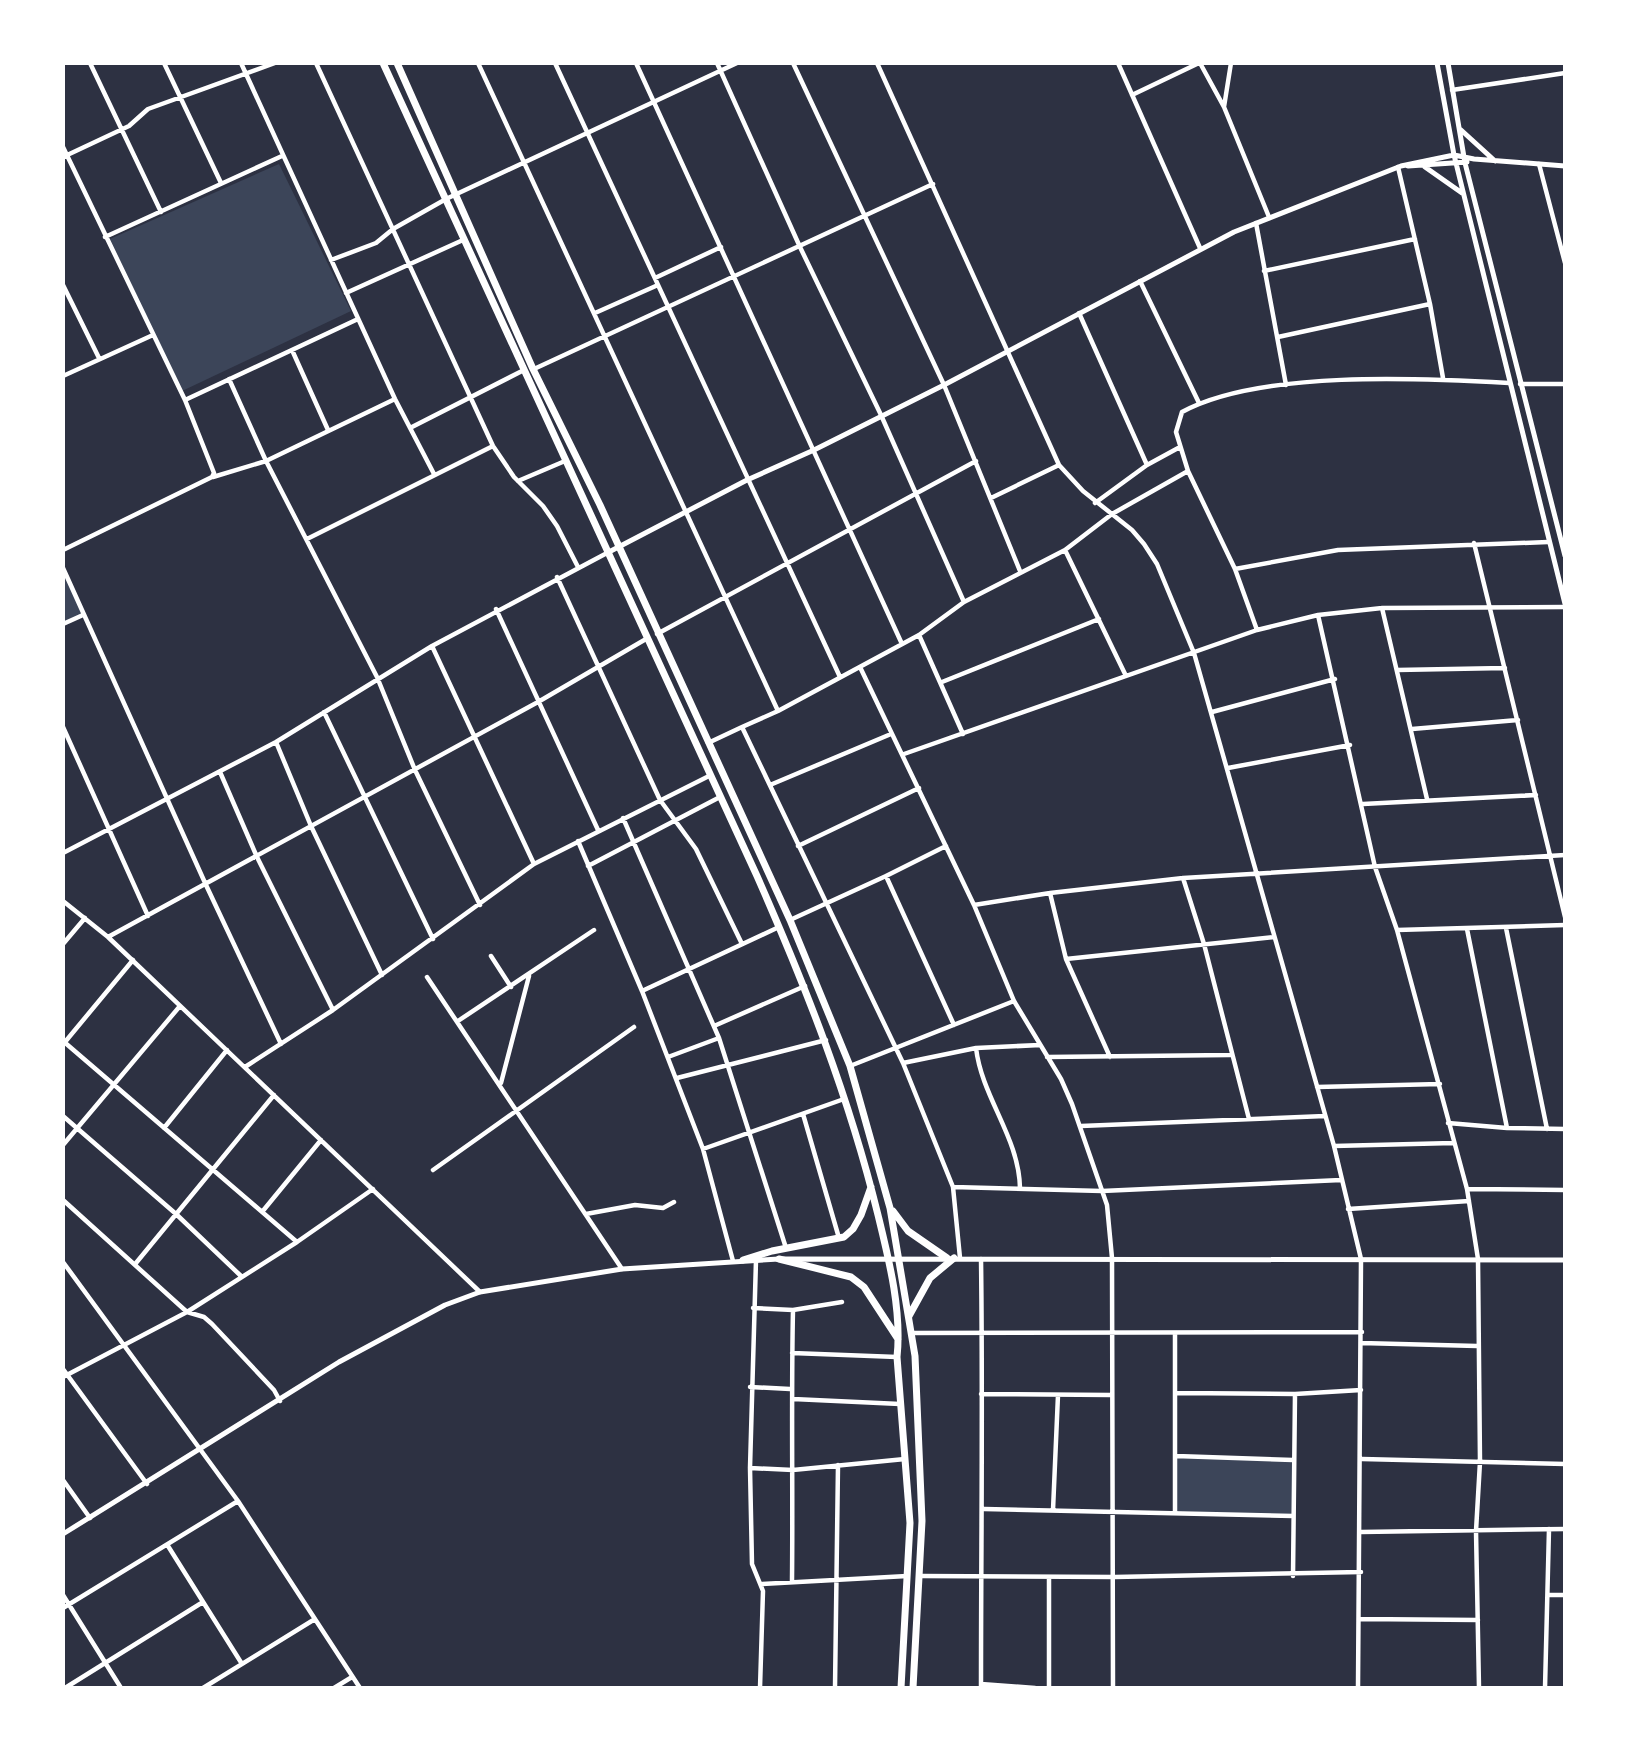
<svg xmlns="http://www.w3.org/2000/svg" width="1628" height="1751" font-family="Raleway,sans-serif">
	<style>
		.green { fill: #3c4559 }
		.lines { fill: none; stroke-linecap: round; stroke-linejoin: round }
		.minor { stroke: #fff; stroke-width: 4.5 }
		.tertiary { stroke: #fff; stroke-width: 5 }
		.trunk { stroke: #fff; stroke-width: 7 }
	</style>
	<rect width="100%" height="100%" fill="#2d3142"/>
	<path class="green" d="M279 164 351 311 182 391 110 239Z
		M63 569 83 615 63 624Z
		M1176 1456 1293 1460V1516L1175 1511Z"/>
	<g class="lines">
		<path class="minor" d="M90 63 161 212
			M164 63 221 183
			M241 63 395 399 434 474
			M316 63 493 446 514 477 543 506 557 526 578 567
			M478 63 778 711
			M555 63 840 677
			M636 63 902 644
			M717 63 800 247 881 415 964 602
			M793 63 944 385 1020 571
			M877 63 1059 465 1083 491 1132 530 1144 544 1157 564 1194 653 1334 1146 1361 1259 1358 1688
			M1118 63 1200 248
			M1200 63 1224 107 1269 217
			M1452 90 1565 73
			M1132 95 1199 63
			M1224 107 1231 63
			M63 147 185 400 214 473 212 477 63 550
			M63 157 129 126 148 109 275 63
			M1539 164 1565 263
			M1398 167 1430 304 1443 378
			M1256 223 1286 385
			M105 237 282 156
			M331 260 376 243 393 229 446 199 737 63
			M1264 271 1415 239
			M655 278 721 247
			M1140 281 1199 403
			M63 285 99 358
			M346 293 463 240
			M595 313 658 285
			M1079 313 1147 465 1095 503
			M1278 337 1430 304
			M292 350 328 430
			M534 369 933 184
			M63 376 153 335
			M229 379 266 461 377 677 415 770 480 905
			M1520 384H1565
			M185 400 358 319
			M410 428 524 370
			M1147 465 1180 447
			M1188 471 1176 432 1182 412C1259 370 1421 378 1509 383
			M213 477 266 461 395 399
			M518 481 565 461
			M991 498 1059 465
			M307 539 493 446
			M1474 543 1565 917
			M1065 550 1126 676
			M63 568 206 885 281 1044
			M1235 569 1338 550 1548 542
			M557 577 660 800 696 849 742 944
			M1382 608 1427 799
			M496 609 598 830
			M1318 615 1375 867 1397 930 1467 1189 1478 1259 1480 1462 1476 1531 1479 1688
			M63 624 83 615
			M657 634 976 461
			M919 635 963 734
			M432 646 534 864
			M860 667 974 905 1014 1001 1061 1079 1072 1104 1107 1205 1112 1258 1113 1688
			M1397 670 1505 668
			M942 682 1099 619
			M324 712 433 939
			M1212 712 1335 679
			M63 727 148 916
			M1412 729 1518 720
			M276 742 311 826 382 975
			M708 743 742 727
			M904 754 1257 630 1318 615 1382 608 1565 607
			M1228 768 1350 745
			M220 772 257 857 333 1010
			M770 785 891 734
			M1363 804 1536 795
			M623 818 719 1038 786 1248
			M578 841 642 991 703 1149 733 1261
			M798 846 919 788
			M63 853 276 742 432 646 607 553
			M588 866 720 797
			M886 876 946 846
			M1183 878 1204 944 1249 1119
			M1050 893 1066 959 1110 1057
			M63 901 108 937 480 1292
			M974 905 1050 893 1183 878 1565 855
			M790 920 886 876 954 1025
			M1506 928 1547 1129
			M1467 929 1507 1128
			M1397 930 1565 925
			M108 937 538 702 646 639
			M63 944 85 918
			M491 956 511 987
			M1066 959 1274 937
			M427 977 622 1269
			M642 991 779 927
			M458 1021 594 930
			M714 1026 805 986
			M63 1041 297 1242
			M65 1042 133 960
			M976 1048 1040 1045
			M668 1057 719 1038
			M1047 1057 1230 1055
			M903 1063 976 1048C982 1098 1019 1137 1020 1188
			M850 1066 1014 1001
			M245 1067 333 1010 534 864 709 776
			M677 1078 826 1040
			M501 1083 529 976
			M1317 1087 1440 1084
			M803 1114 839 1238
			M63 1116 176 1214 241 1276
			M1448 1123 1507 1128 1565 1129
			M1081 1126 1325 1116
			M164 1128 227 1050
			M63 1145 180 1006
			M1334 1146 1453 1143
			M703 1149 844 1099
			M433 1170 634 1027
			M953 1187 1102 1191 1341 1180
			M1467 1189 1565 1190
			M63 1200 187 1312 204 1317 212 1324 274 1390 280 1401
			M1348 1209 1469 1201
			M262 1212 321 1140
			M586 1214 635 1205 663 1208 674 1202
			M960 1258 953 1187 903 1063 742 727 778 711 919 635 964 602 1065 550 1112 514 1188 471 1235 569 1257 630
			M756 1260 750 1468 752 1564 763 1591 760 1688
			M63 1262 238 1501 360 1688
			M136 1263 274 1095
			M753 1308 793 1310C791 1400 793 1490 792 1581
			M793 1310 842 1302
			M911 1333 1362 1332
			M1361 1343 1477 1346
			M792 1353 897 1357
			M63 1369 147 1484
			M63 1377 187 1312 297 1242 373 1189
			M750 1387 790 1389
			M1176 1393 1295 1394 1361 1390
			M981 1394 1110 1395
			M793 1399 900 1404
			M1176 1456 1293 1460
			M1362 1459 1565 1464
			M750 1468 793 1470 905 1459
			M63 1480 90 1518
			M984 1509 1293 1516
			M1053 1510 1058 1395
			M1175 1511V1333
			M1361 1532 1565 1529
			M168 1546 242 1664
			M921 1576 1115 1577 1361 1572
			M1293 1576 1295 1394
			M761 1584 907 1576
			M63 1595 121 1688
			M1548 1595H1565
			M63 1608 238 1501
			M1359 1619 1478 1620
			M981 1684 1035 1688
			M65 1688 203 1602
			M203 1688 315 1619
			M334 1688 352 1677
			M835 1688 838 1465
			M981 1688C981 1545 983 1402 981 1259
			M1049 1688V1577
			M1545 1688 1549 1529"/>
		<path class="tertiary" d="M1437 63 1454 155 1565 604
			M1448 63 1465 163 1565 556
			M1461 130 1495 161
			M1408 166 1467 162
			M1425 167 1462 193
			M607 553 747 480 814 450 944 385 1234 232 1401 166 1454 155 1474 159 1565 166
			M63 1534 339 1362 445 1305 480 1292 622 1269 779 1259 1565 1260"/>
		<path class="trunk" d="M383 63 757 876C806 987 849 1097 878 1215 889 1260 902 1311 897 1357L910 1523 901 1688
			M397 63 533 369 600 505 790 920 850 1066 890 1208 915 1356 922 1521 913 1688
			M893 1211 908 1231 947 1258
			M779 1259 851 1277 864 1287 898 1339
			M743 1260 772 1251 844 1237 853 1229 861 1215 871 1187
			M909 1316 930 1278 954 1258"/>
	</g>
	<rect width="1628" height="1751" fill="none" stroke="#ffffff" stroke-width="130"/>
</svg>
